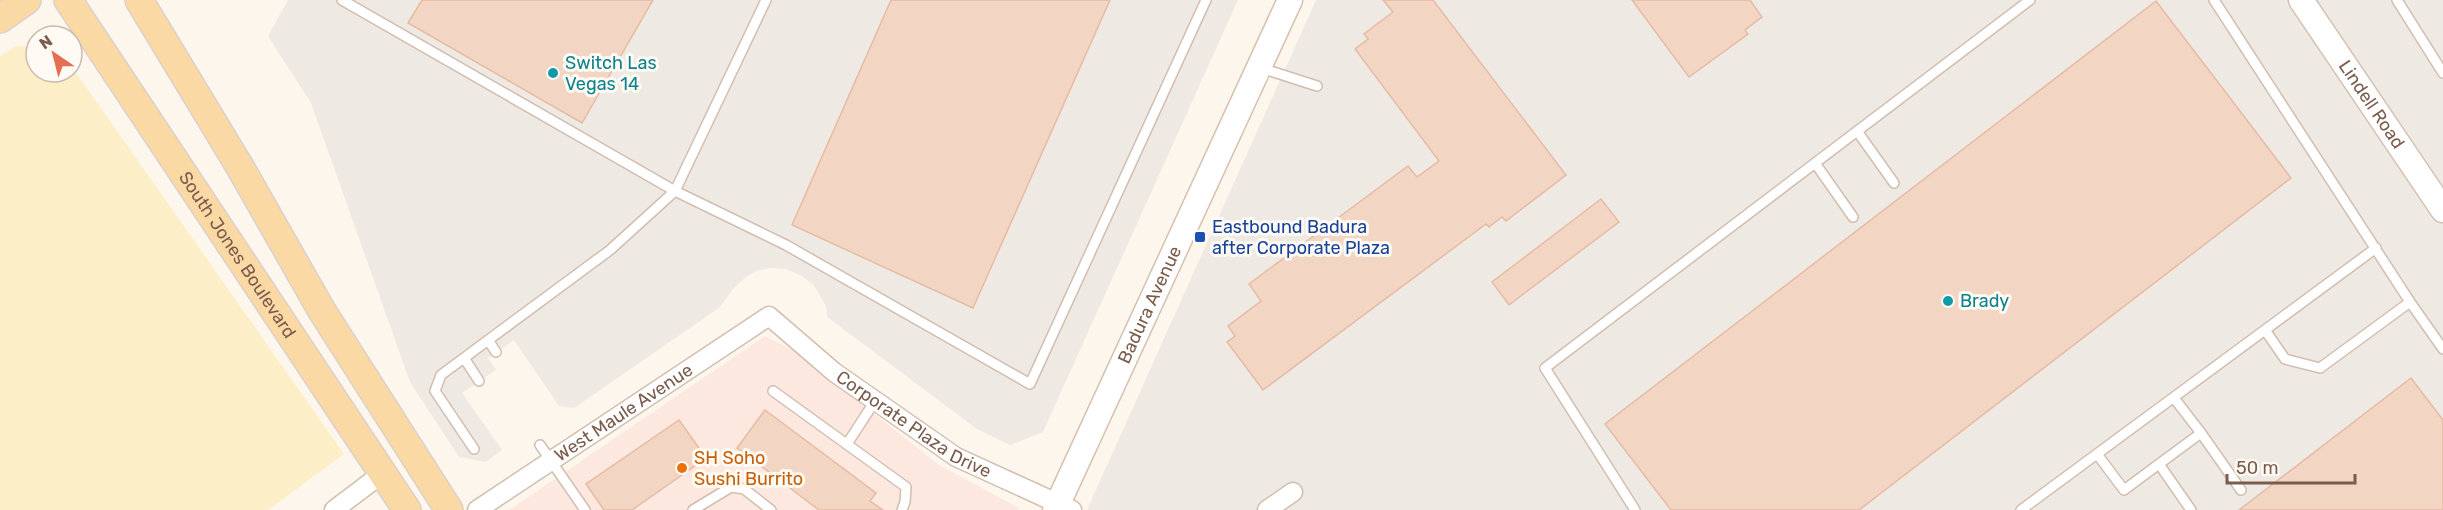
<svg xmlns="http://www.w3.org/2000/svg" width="2443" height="510" font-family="Rubik,sans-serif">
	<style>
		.commercial { fill: #fde8e0 }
		.industrial { fill: #efe9e4 }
		.sand { fill: #fcefc7 }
		.building { fill: #f3d5c3; stroke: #e6bba3; stroke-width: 1.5 }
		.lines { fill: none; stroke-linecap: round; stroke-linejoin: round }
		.lane-casing { stroke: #d1beb0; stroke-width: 12 }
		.street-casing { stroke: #d1beb0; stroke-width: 21 }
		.secondary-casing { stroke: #d6c0b0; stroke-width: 27 }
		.primary-casing { stroke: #dad1cd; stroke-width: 30 }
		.lane { stroke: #fff; stroke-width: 9 }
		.street { stroke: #fff; stroke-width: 18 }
		.secondary { stroke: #fff; stroke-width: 24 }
		.primary { stroke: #fbd9a5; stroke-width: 27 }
		.culture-dot { fill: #0f9aa8; stroke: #fffaf3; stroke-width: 2 }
		.transit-dot { fill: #1a4fb4; stroke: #fffaf3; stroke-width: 2 }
		.food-dot { fill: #e8710a; stroke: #fffaf3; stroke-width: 2 }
		.labels { text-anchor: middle; stroke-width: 6; stroke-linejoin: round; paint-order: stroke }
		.culture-label { font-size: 18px; fill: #0d838f; stroke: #fffaf3; text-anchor: start }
		.street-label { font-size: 18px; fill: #7a5c4d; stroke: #fffaf3 }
		.transit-label { font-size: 18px; fill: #164399; stroke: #fffaf3; text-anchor: start }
		.food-label { font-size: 18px; fill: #c56008; stroke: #fffaf3; text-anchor: start }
	</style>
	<rect width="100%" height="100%" fill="#fdf6ec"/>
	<path class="commercial" d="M765 336 795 351 939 465 1019 508 1017 510H509Z"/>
	<path class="industrial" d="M288 0H1238L1043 432 1010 445 977 429 827 317 826 306 813 284 800 275 786 269 770 268 756 271 746 277 734 288 719 308 574 408 559 406 514 340 488 358 496 370 462 393 502 450 486 462 459 457 410 382 311 103 268 36Z
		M1316 0H2443V510H1087Z"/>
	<path class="sand" d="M16 46H36V72H72V67L344 454 268 510H0V56Z"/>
	<path class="building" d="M422 0H653L582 123 408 23Z
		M891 0H1110L973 308 792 225Z
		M1383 0H1433L1566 175 1506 221 1502 217 1489 227 1486 224 1263 390 1227 342 1235 336 1228 326 1261 301 1249 284 1408 166 1417 177 1439 161 1355 49 1368 39 1364 34 1393 12Z
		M1632 0H1750L1762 17 1745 30 1748 34 1689 77Z
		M2156 1 2291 178 1859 510H1671L1605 424Z
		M1601 199 1619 222 1509 305 1492 282Z
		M2411 378 2443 420V510H2239Z
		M765 410 876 493 870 501 883 510H819L737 448Z
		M679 420 706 458 632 510H604L586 484Z"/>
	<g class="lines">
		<g class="lane-casing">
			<path id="lane" d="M342 0 675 191 786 245 1030 384 1206 0
				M2214 0 2410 302 2320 368 2285 359 2265 330
				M2397 0 2443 73
				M1261 68 1317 86
				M1857 131 1894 183
				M1815 163 1853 217
				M2410 302 2443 349
				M488 340 496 352
				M464 358 479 381
				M773 391 906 487 905 502 902 510
				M2174 398 2201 433
				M847 444 875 401
				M540 445 585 510
				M474 449 435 391 441 375 610 250 675 191 766 0
				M2097 454 2124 490 2159 464 2191 510
				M2159 464 2201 433 2241 490
				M693 510 731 487 744 489 771 510
				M1635 510 1545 368 2030 0
				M2021 510 2376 248"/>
		</g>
		<g class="street-casing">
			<g id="street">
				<path d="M334 510 383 473"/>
				<path id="s1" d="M477 510 769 316 834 372 956 457 1072 510"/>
				<path d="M1267 510 1293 492"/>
			</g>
		</g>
		<g class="secondary-casing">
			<g id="secondary">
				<path id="s2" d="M2301 0 2443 210"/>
				<path id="s3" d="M1055 510 1290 0"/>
			</g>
		</g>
		<g class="primary-casing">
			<g id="primary">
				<path id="s4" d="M68 0 407 510"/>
				<path d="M139 0 240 167 322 311 449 510"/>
				<path d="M0 19 27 0"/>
			</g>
		</g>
		<use href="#lane" class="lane"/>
		<use href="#street" class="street"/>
		<use href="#secondary" class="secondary"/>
		<use href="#primary" class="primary"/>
	</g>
	<g class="culture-dot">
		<circle cx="553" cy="73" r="6"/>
		<circle cx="1948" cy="301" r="6"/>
	</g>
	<rect class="transit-dot" x="1194" y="231" width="12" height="12" rx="3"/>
	<circle class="food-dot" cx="682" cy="468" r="6"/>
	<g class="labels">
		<g class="culture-label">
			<text x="565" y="69">Switch Las<tspan x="565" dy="21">Vegas 14</tspan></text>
			<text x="1960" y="307">Brady</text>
		</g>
		<g class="street-label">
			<text dy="6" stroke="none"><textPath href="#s2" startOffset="126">Lindell Road</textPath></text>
			<text dy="6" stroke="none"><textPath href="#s4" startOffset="306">South Jones Boulevard</textPath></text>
			<text dy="6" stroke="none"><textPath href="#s3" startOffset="226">Badura Avenue</textPath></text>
			<text dy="6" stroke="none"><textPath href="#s1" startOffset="176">West Maule Avenue</textPath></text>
			<text dy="6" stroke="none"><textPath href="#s1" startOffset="532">Corporate Plaza Drive</textPath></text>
		</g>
		<g class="transit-label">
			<text x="1212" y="233">Eastbound Badura<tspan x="1212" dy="21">after Corporate Plaza</tspan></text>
		</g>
		<g class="food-label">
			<text x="694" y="464">SH Soho<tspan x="694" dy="21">Sushi Burrito</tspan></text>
		</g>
	</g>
	<g transform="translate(54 54) rotate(325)"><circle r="28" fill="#fffaf3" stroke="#cabbb1" stroke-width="1.5"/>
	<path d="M0-4.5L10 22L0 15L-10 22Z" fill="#e76f51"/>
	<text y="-9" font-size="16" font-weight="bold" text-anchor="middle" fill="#7a5c4d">N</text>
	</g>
	<path d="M2227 474v9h128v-9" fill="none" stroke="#7a5c4d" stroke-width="3"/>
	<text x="2236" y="474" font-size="18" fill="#7a5c4d" stroke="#fffaf3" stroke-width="4.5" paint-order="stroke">50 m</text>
</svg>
